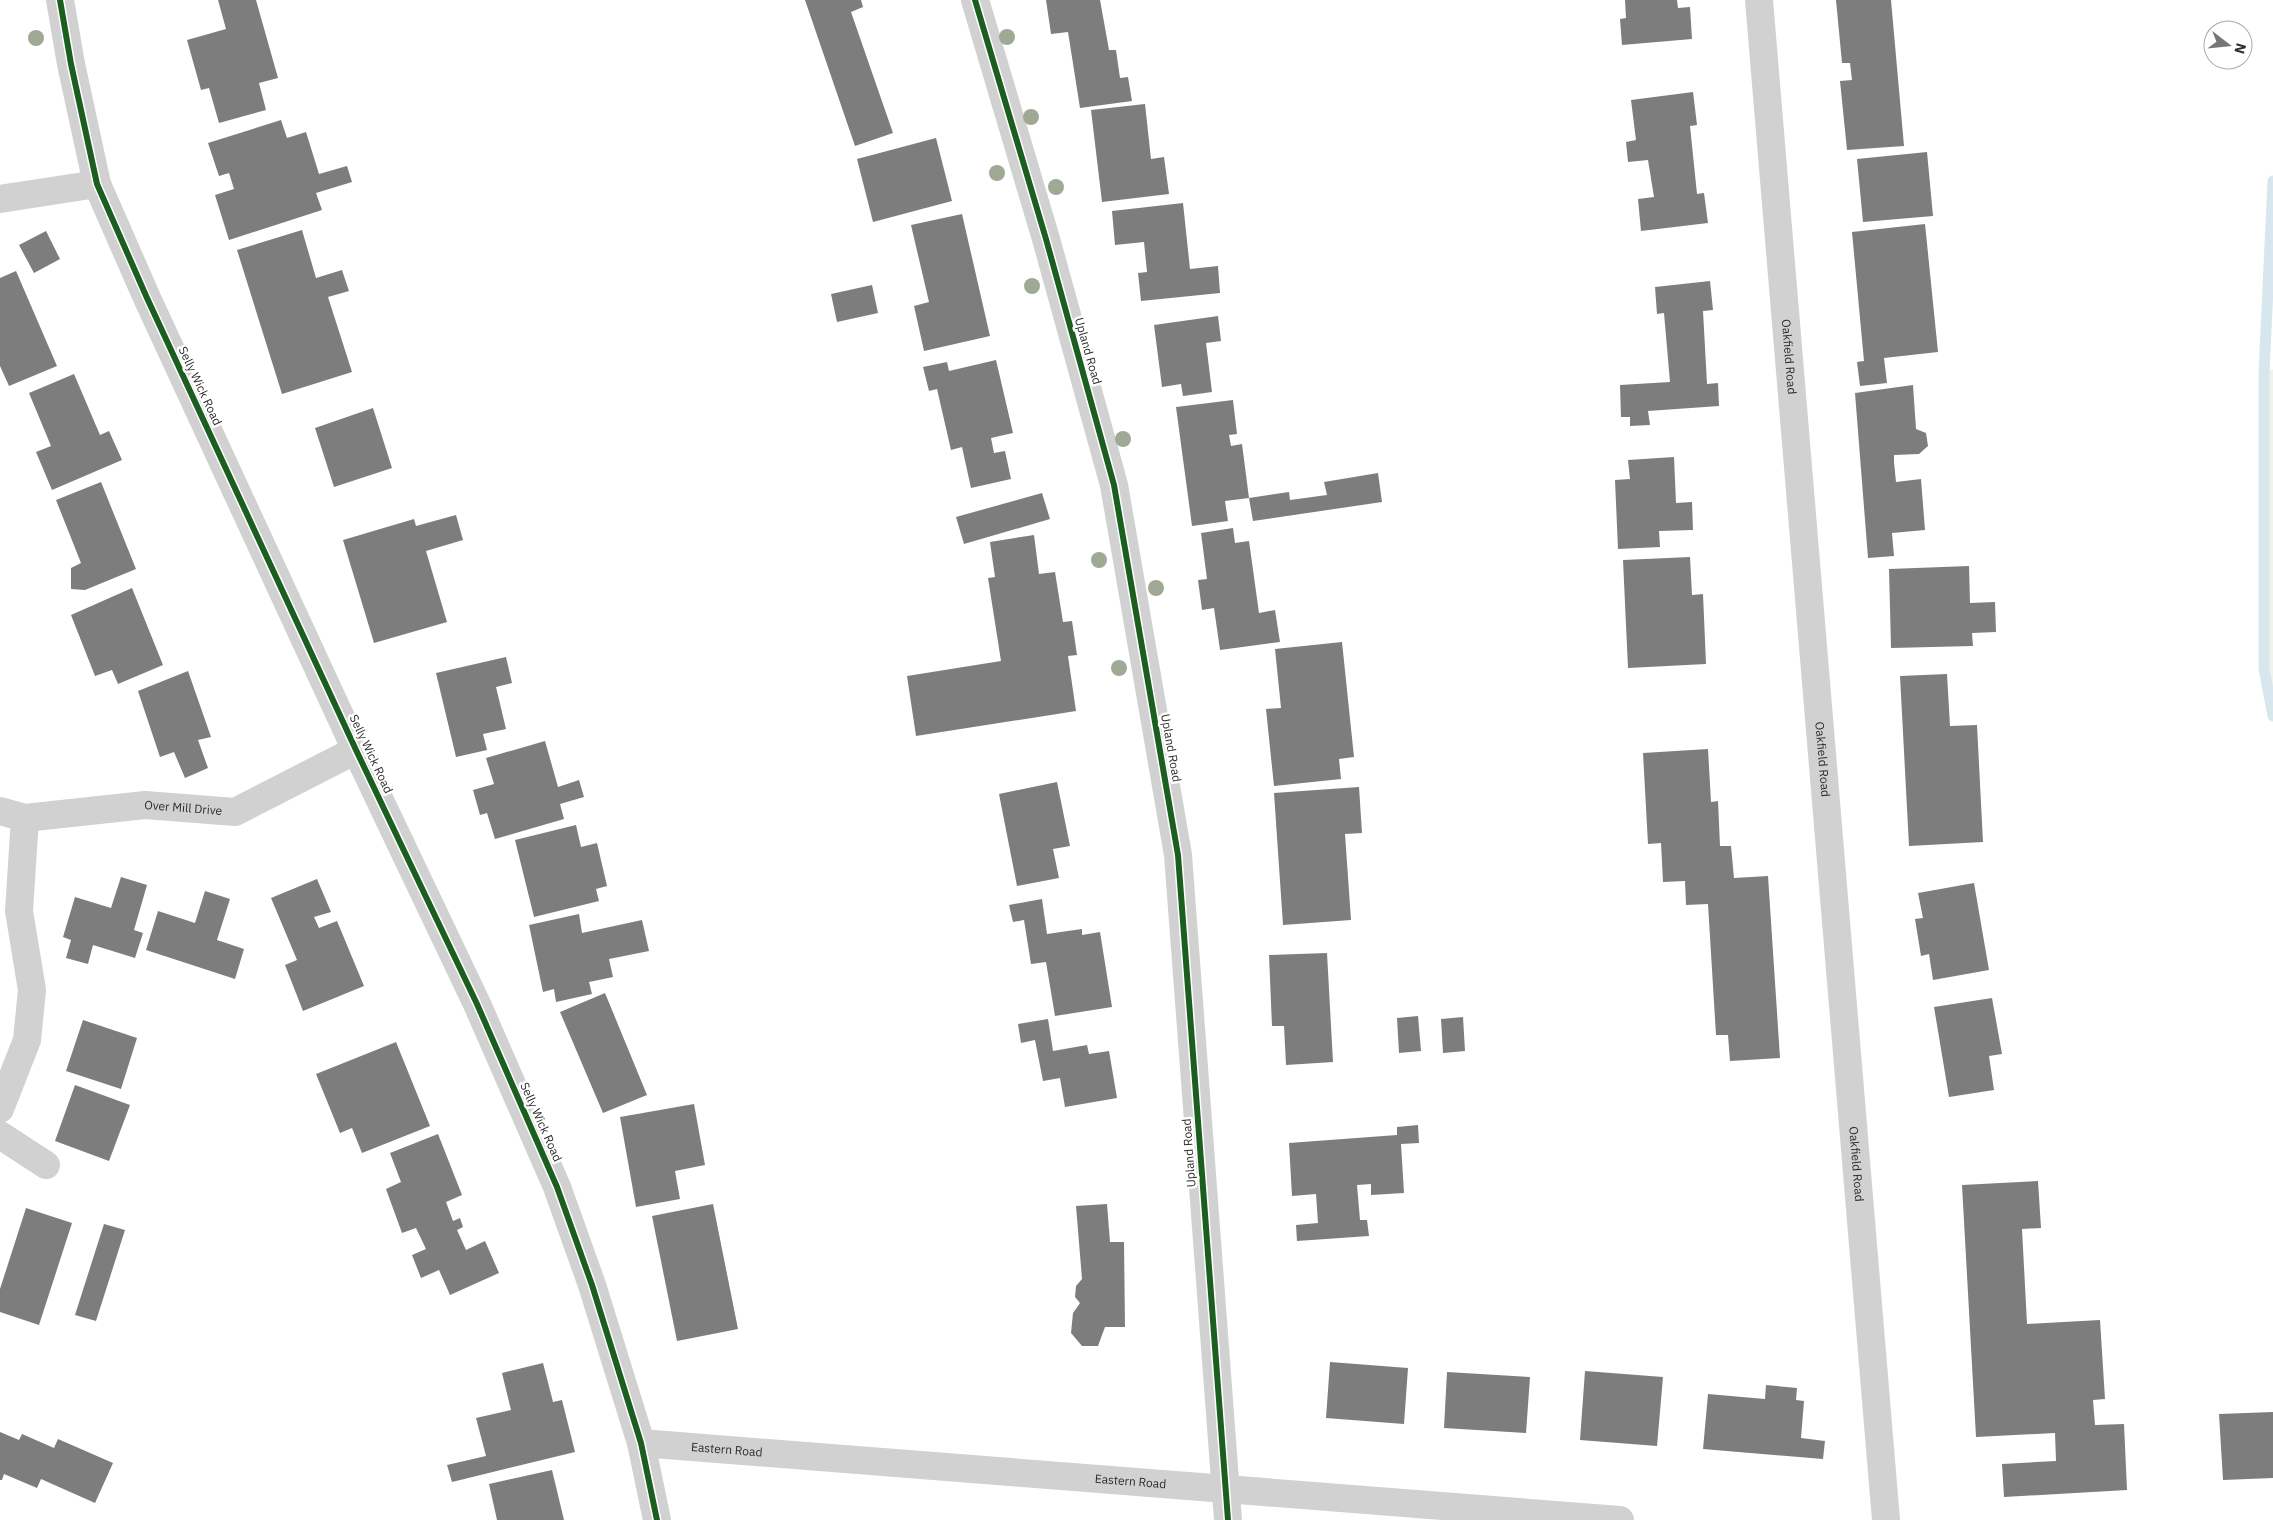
<svg xmlns="http://www.w3.org/2000/svg" width="2273" height="1520" font-family="'IBM Plex Sans',sans-serif">
	<style>
		.green { fill: #f0f3eb }
		.lines { fill: none; stroke-linecap: round; stroke-linejoin: round }
		.stream { stroke: #d8e7ee; stroke-width: 11 }
		.building { fill: #7d7d7d }
		.minor { stroke: #d1d1d1; stroke-width: 28 }
		.cycleway-casing { stroke: #fff; stroke-width: 9 }
		.cycleway { stroke: #1b5e20; stroke-width: 6 }
		.tree { fill: #a0a995 }
		.labels { text-anchor: middle; stroke-width: 5; stroke-linejoin: round; paint-order: stroke }
		.street-label { font-size: 12px; fill: #2c2c2c; stroke: #fff }
	</style>
	<rect width="100%" height="100%" fill="#fff"/>
	<path class="green" d="M2273 369V713L2264 669V373Z"/>
	<g class="lines">
		<path class="stream" d="M2273 181 2264 373V669L2273 716"/>
	</g>
	<path class="building" d="M218 0H256L278 78 259 83 266 110 219 123 209 88 201 90 187 40 226 29Z
		M805 0H861L863 7 851 12 893 133 855 146Z
		M1046 0H1100L1109 50H1116L1120 78 1128 77 1132 101 1080 108 1068 32 1051 34Z
		M1625 0H1677L1678 8 1690 7 1692 39 1622 45 1620 19 1626 18Z
		M1836 0H1891L1904 146 1847 150 1840 81 1852 80 1850 63H1842Z
		M1693 92 1697 125 1690 126 1697 194 1704 193 1708 223 1641 231 1638 199 1654 197 1648 160 1628 162 1626 142 1636 140 1631 100Z
		M1145 104 1151 159 1164 157 1169 194 1102 202 1091 110Z
		M281 120 287 138 306 132 319 174 347 166 352 182 316 193 322 210 229 240 215 195 234 189 229 173 219 176 208 143Z
		M936 138 952 201 873 222 857 159Z
		M1927 152 1933 216 1863 222 1857 159Z
		M1183 203 1190 269 1218 266 1220 293 1141 301 1138 273 1147 272 1144 242 1115 245 1112 211Z
		M962 214 990 336 924 351 914 306 929 302 911 225Z
		M1925 224 1938 352 1884 358 1887 383 1860 386 1857 362 1864 361 1852 232Z
		M302 230 316 278 342 270 349 291 328 297 352 372 282 394 237 250Z
		M46 231 60 259 34 273 19 245Z
		M16 271 57 366 9 386 0 366V278Z
		M1710 281 1713 310 1703 311 1707 384 1718 383 1719 406 1648 411 1650 425 1630 426V417H1621L1620 385 1670 382 1664 313 1657 314 1655 287Z
		M872 285 878 313 837 322 831 294Z
		M1218 316 1221 341 1206 343 1212 392 1183 396 1181 384 1162 387 1154 325Z
		M996 360 1013 433 991 438 994 453 1005 451 1011 479 971 488 962 447 951 450 937 389 929 391 923 367 947 362 949 371Z
		M74 374 100 435 109 431 122 460 52 490 36 452 51 446 29 393Z
		M1913 385 1916 429 1926 433 1928 446 1919 454 1894 455V462L1896 482 1921 479 1925 530 1892 533 1894 556 1868 558 1855 393Z
		M1233 400 1237 434 1229 435 1231 446 1242 444 1249 498 1225 501 1228 521 1192 526 1176 407Z
		M373 408 392 468 334 487 315 428Z
		M1674 457 1676 503 1692 502 1693 530 1659 531 1660 547 1618 549 1615 480 1630 479 1628 460Z
		M1378 473 1382 502 1253 521 1249 498 1289 492 1290 500 1327 495 1324 482Z
		M101 482 136 569 85 590 71 589V568L81 563 56 500Z
		M1042 493 1050 519 964 544 956 517Z
		M456 515 463 540 426 551 447 622 374 643 343 540 414 519 416 526Z
		M1233 528 1235 543 1249 541 1259 613 1275 610 1280 642 1220 650 1214 608 1202 610 1198 580 1207 579 1201 533Z
		M1034 535 1039 574 1055 572 1063 622 1072 621 1077 655 1068 656 1076 711 916 736 907 676 1001 661 988 578 995 577 990 542Z
		M1690 557 1692 595 1703 594 1706 664 1628 668 1623 560Z
		M1969 566 1970 603 1995 602 1996 632 1972 633 1973 646 1891 648 1889 569Z
		M132 588 163 665 118 684 112 670 95 676 71 615Z
		M1342 642 1354 757 1339 759 1341 779 1274 786 1266 709 1281 708 1275 649Z
		M506 657 512 683 496 687 506 729 483 734 487 750 456 757 436 673Z
		M188 671 211 737 198 740 208 768 185 778 174 752 160 757 138 691Z
		M1947 674 1950 726 1977 725 1983 842 1909 846 1900 676Z
		M545 741 558 787 579 780 584 797 560 804 564 819 495 839 487 813 480 815 473 790 494 784 486 758Z
		M1708 749 1711 802 1718 801 1720 846H1731L1734 878 1768 876 1780 1058 1730 1061 1728 1035H1716L1708 904 1686 905 1685 881 1663 882 1661 843 1648 844 1643 753Z
		M1057 782 1070 846 1053 849 1059 878 1017 886 999 794Z
		M1359 787 1362 833 1345 834 1351 920 1283 925 1274 793Z
		M576 825 581 847 597 843 607 886 596 889 599 901 534 917 515 840Z
		M121 877 147 885 134 930 143 933 135 958 93 945 88 964 66 958 71 940 63 937 75 897 111 908Z
		M317 879 331 912 314 917 319 928 337 921 364 986 303 1011 285 965 297 960 271 898Z
		M1974 883 1989 970 1933 980 1929 954 1921 956 1915 919 1923 918 1918 893Z
		M205 891 230 899 217 940 244 949 235 979 146 950 158 911 195 923Z
		M1042 899 1047 934 1082 929V935L1100 932 1112 1007 1055 1016 1046 962 1031 964 1024 920 1013 922 1009 905Z
		M579 914 582 933 642 920 649 951 609 959 613 977 589 982 592 994 556 1002 554 989 543 992 529 925Z
		M1327 953 1333 1062 1286 1065 1284 1026H1272L1269 955Z
		M605 993 647 1095 603 1113 560 1012Z
		M1992 998 2002 1054 1989 1056 1994 1090 1949 1097 1934 1007Z
		M1418 1016 1421 1051 1399 1053 1397 1018Z
		M1463 1017 1465 1051 1443 1053 1441 1019Z
		M1048 1019 1053 1051 1087 1045 1089 1054 1109 1051 1117 1098 1065 1107 1060 1078 1043 1081 1035 1040 1021 1043 1018 1024Z
		M83 1020 137 1038 121 1089 66 1071Z
		M396 1042 430 1126 362 1153 352 1128 340 1133 316 1074Z
		M75 1085 130 1105 109 1161 55 1141Z
		M694 1104 705 1165 675 1171 680 1199 636 1207 620 1117Z
		M1418 1125 1419 1143 1401 1144 1404 1193 1371 1195V1184L1357 1185 1360 1220H1367L1369 1236 1297 1241 1296 1225 1318 1223 1316 1194 1292 1196 1289 1143 1397 1135V1127Z
		M438 1134 462 1195 446 1202 453 1221 460 1218 463 1227 457 1230 466 1250 485 1241 499 1273 450 1295 439 1270 421 1278 412 1255 426 1249 416 1228 402 1233 386 1189 401 1182 390 1153Z
		M2038 1181 2041 1228 2022 1229 2027 1324 2100 1320 2105 1399 2093 1400 2095 1425 2124 1424 2127 1490 2004 1497 2002 1464 2056 1461 2055 1433 1976 1437 1962 1185Z
		M713 1204 738 1329 677 1341 652 1216Z
		M1107 1204 1110 1242H1124L1125 1327H1105L1098 1346H1082L1071 1333 1073 1313 1080 1303 1075 1297 1076 1286 1082 1279 1076 1206Z
		M26 1208 72 1223 39 1325 0 1312V1289Z
		M104 1224 125 1230 96 1321 75 1315Z
		M1330 1362 1408 1368 1404 1424 1326 1418Z
		M543 1363 553 1402 562 1400 575 1452 452 1482 447 1465 486 1456 476 1418 511 1410 502 1373Z
		M1585 1371 1663 1377 1657 1446 1580 1440Z
		M1447 1372 1530 1377 1526 1433 1444 1428Z
		M1766 1385 1797 1388 1796 1400 1804 1401 1801 1438 1825 1441 1823 1459 1703 1449 1708 1394 1765 1399Z
		M2273 1412V1478L2223 1480 2219 1414Z
		M0 1432 19 1440 22 1434 54 1448 58 1439 113 1463 95 1503 41 1479 37 1488 4 1474 2 1480H0Z
		M552 1470 564 1520H497L489 1484Z"/>
	<g class="lines">
		<g class="minor">
			<path d="M60 0 71 64 97 184 147 298 356 750 477 1004 557 1187 592 1285 641 1443 657 1520"/>
			<path d="M975 0 1046 239 1114 485 1178 855 1228 1520"/>
			<path id="s1" d="M1759 0 1886 1520"/>
			<path d="M0 199 97 184"/>
			<path id="s2" d="M0 811 25 818 145 805 235 812 356 750"/>
			<path d="M0 1109 27 1040 32 990 19 911 25 818"/>
			<path d="M0 1135 46 1165"/>
			<path id="s3" d="M641 1443 1620 1520"/>
		</g>
		<g class="cycleway-casing">
			<path id="cycleway" d="M60 0 71 64 97 184 147 298 356 750 477 1004 557 1187 592 1285 641 1443 657 1520
				M975 0 1046 239 1114 485 1178 855 1228 1520"/>
		</g>
		<use href="#cycleway" class="cycleway"/>
	</g>
	<g class="tree">
		<circle cx="1007" cy="37" r="8"/>
		<circle cx="36" cy="38" r="8"/>
		<circle cx="1031" cy="117" r="8"/>
		<circle cx="997" cy="173" r="8"/>
		<circle cx="1056" cy="187" r="8"/>
		<circle cx="1032" cy="286" r="8"/>
		<circle cx="1123" cy="439" r="8"/>
		<circle cx="1099" cy="560" r="8"/>
		<circle cx="1156" cy="588" r="8"/>
		<circle cx="1119" cy="668" r="8"/>
	</g>
	<g class="labels">
		<g class="street-label">
			<text transform="translate(1088 351) rotate(74)" y="4">Upland Road</text>
			<text dy="4" stroke="none"><textPath href="#s1" startOffset="358">Oakfield Road</textPath></text>
			<text transform="translate(200 386) rotate(65)" y="4">Selly Wick Road</text>
			<text transform="translate(1171 748) rotate(80)" y="4">Upland Road</text>
			<text transform="translate(371 754) rotate(65)" y="4">Selly Wick Road</text>
			<text dy="4" stroke="none"><textPath href="#s1" startOffset="762">Oakfield Road</textPath></text>
			<text dy="4" stroke="none"><textPath href="#s2" startOffset="185">Over Mill Drive</textPath></text>
			<text transform="translate(541 1122) rotate(66)" y="4">Selly Wick Road</text>
			<text transform="translate(1189 1153) rotate(-94)" y="4">Upland Road</text>
			<text dy="4" stroke="none"><textPath href="#s1" startOffset="1168">Oakfield Road</textPath></text>
			<text dy="4" stroke="none"><textPath href="#s3" startOffset="86">Eastern Road</textPath></text>
			<text dy="4" stroke="none"><textPath href="#s3" startOffset="491">Eastern Road</textPath></text>
		</g>
	</g>
	<g transform="translate(2228 45) rotate(106)"><circle r="24" fill="#ffffff" stroke="#ababab"/>
	<path d="M0-4L9 19L0 12L-9 19Z" fill="#767676"/>
	<text y="-8" font-size="14" font-weight="bold" text-anchor="middle" fill="#2c2c2c">N</text>
	</g>
</svg>
